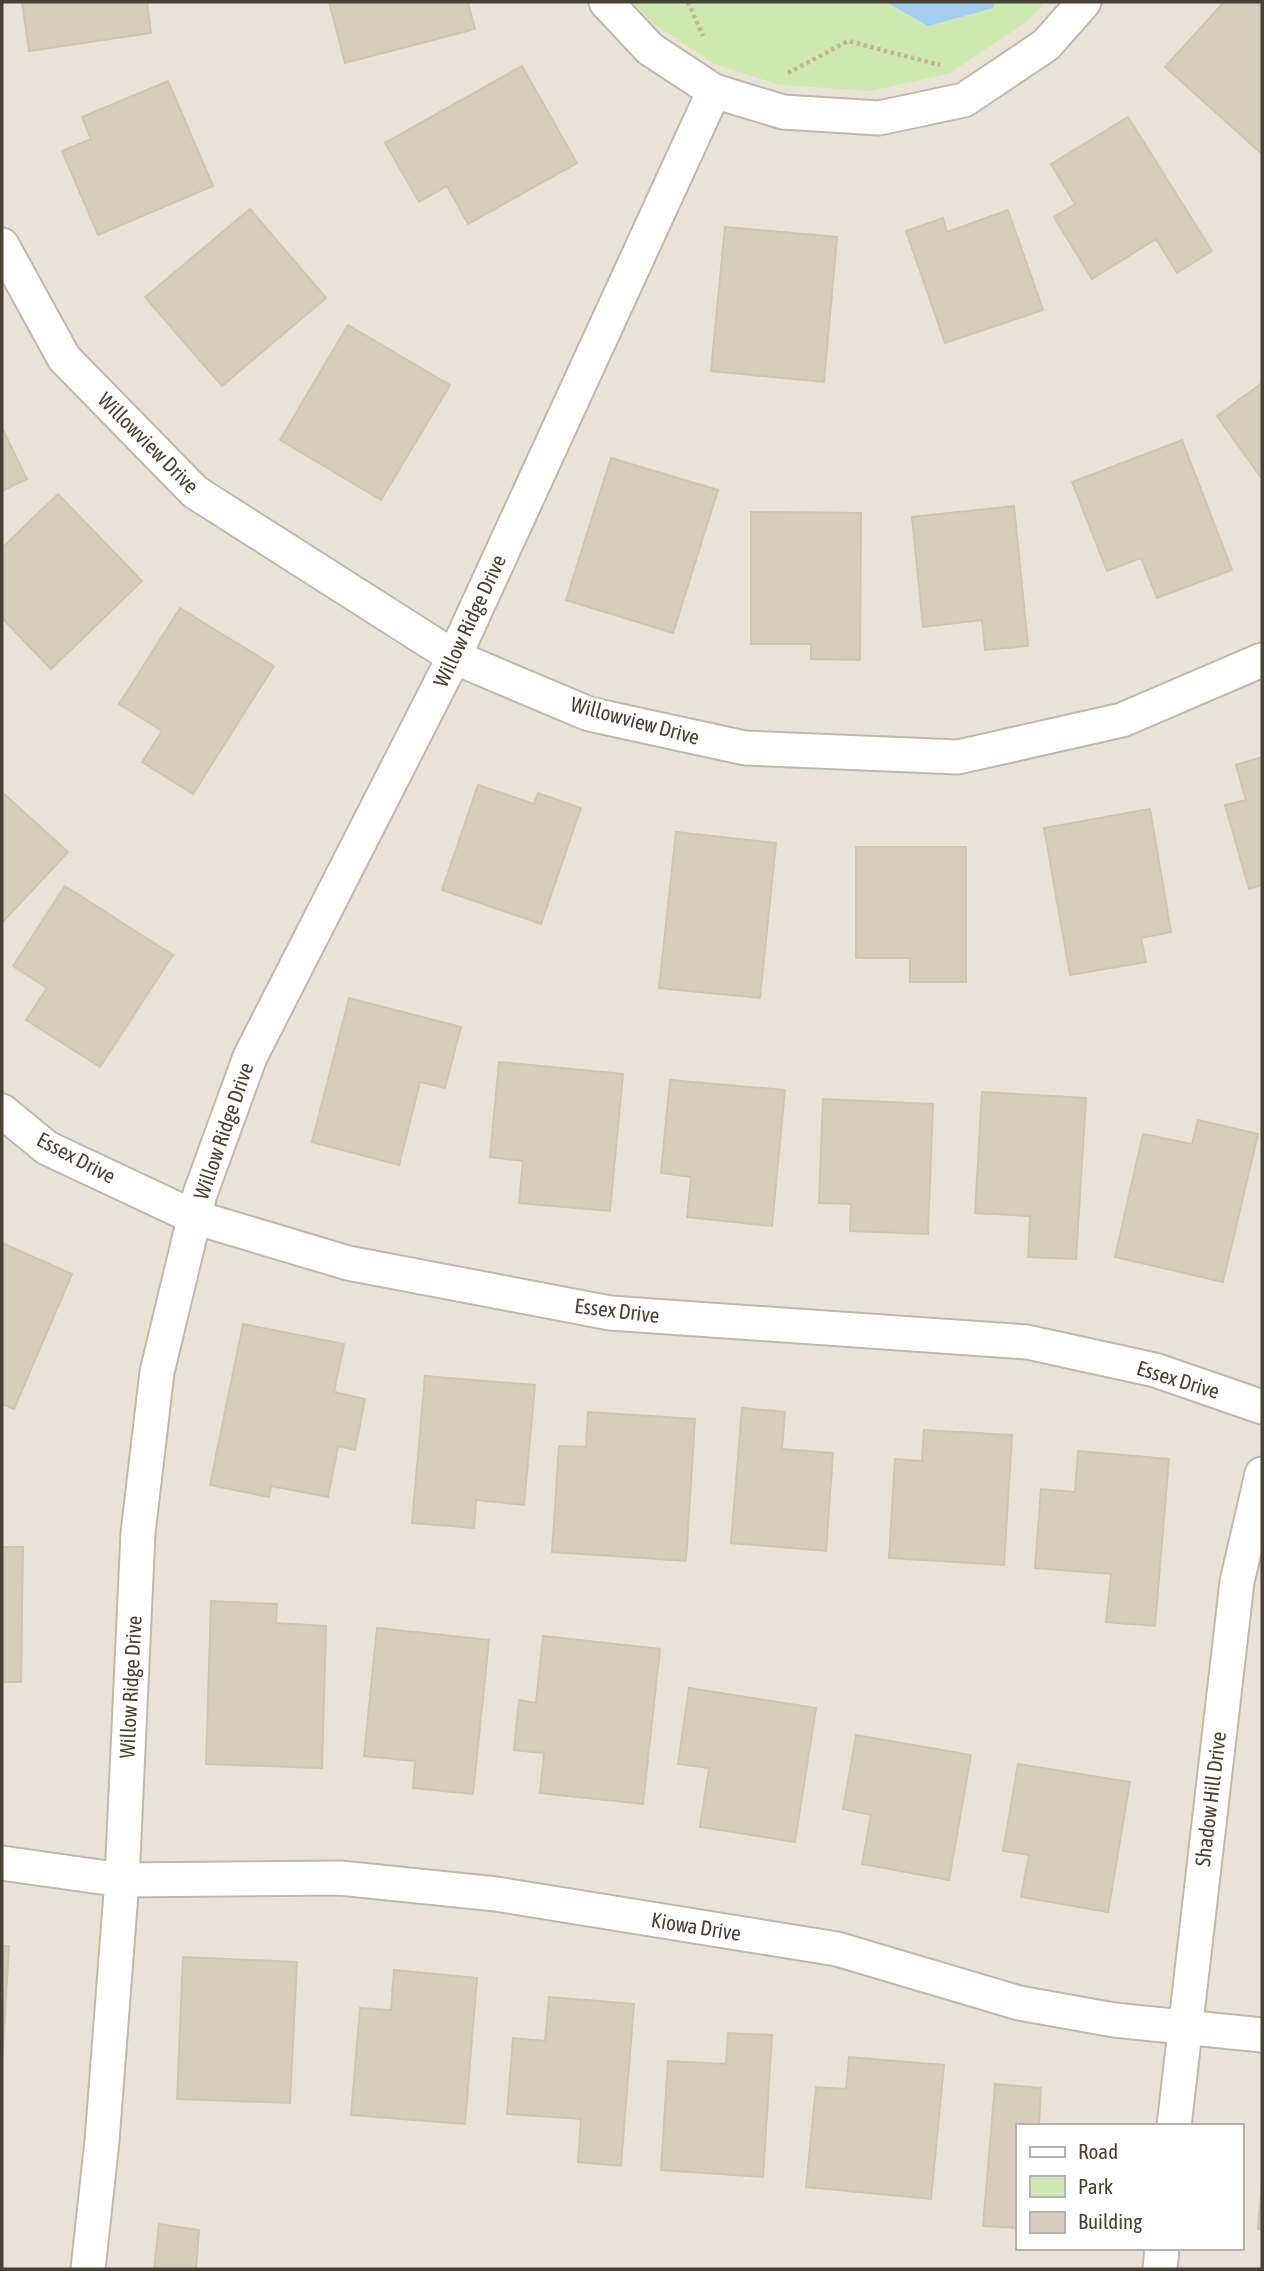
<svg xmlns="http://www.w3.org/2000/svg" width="1264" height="2271" font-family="'Asap Condensed',sans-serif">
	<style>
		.residential { fill: #e8e3d6; fill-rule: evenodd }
		.green { fill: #cde9b0 }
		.water { fill: #a4cff1 }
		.building { fill: #d6cdbd; stroke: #d1c5b0; stroke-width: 2 }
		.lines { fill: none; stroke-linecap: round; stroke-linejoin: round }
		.minor-casing { stroke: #c0b9aa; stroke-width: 37 }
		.path { stroke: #c2b59b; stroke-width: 4.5; stroke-dasharray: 3.5 3.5; stroke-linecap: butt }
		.minor { stroke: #fff; stroke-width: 33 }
		.labels { text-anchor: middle; stroke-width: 7; stroke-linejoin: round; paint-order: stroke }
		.street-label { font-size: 21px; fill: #484136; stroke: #fff }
	</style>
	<rect width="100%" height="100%" fill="#f4f1e8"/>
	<path class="residential" d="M2 2H1262V2269H2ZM1017 2126H1241V2248H1017Z"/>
	<path class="green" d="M632 2H1045L1028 21 950 73 871 91 780 85 714 64 655 25Z"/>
	<path class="water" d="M886 2H995L993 8 928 26Z"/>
	<path class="building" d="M22 2H147L151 33 29 51Z
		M329 2H468L475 29 345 63Z
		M1224 2H1256L1262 7V154L1165 67Z
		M522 66 577 163 468 224 447 186 419 202 385 143Z
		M168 81 213 186 98 235 62 151 91 139 82 117Z
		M1128 117 1212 251 1177 273 1156 239 1092 279 1054 217 1075 204 1051 164Z
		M250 209 326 298 222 386 145 297Z
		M1008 210 1043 310 945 343 906 231 943 218 947 232Z
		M725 227 837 237 824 382 711 371Z
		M348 325 450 385 381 500 280 440Z
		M1262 383V479L1217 416Z
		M2 428 27 479 2 491Z
		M1182 440 1232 570 1157 598 1141 558 1107 571 1072 482Z
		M611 458 718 490 673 633 566 600Z
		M58 494 142 581 51 669 2 618V548Z
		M1014 506 1028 646 985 650 982 620 923 627 912 517Z
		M751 512 861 513 860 660 811 659V644H751Z
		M180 608 274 666 193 794 142 762 162 731 119 704Z
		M1262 757V885L1249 889 1225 805 1246 800 1236 765Z
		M478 785 534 804 538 793 581 808 541 924 442 890Z
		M2 792 68 852 2 923Z
		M1150 809 1171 932 1141 938 1146 962 1070 975 1044 828Z
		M676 832 776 843 760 998 659 988Z
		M856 847H966V982H910V958H856Z
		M65 886 173 955 100 1067 26 1020 47 988 13 966Z
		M349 998 461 1027 445 1088 420 1082 399 1165 312 1142Z
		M499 1062 623 1074 610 1211 519 1203 523 1161 490 1157Z
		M670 1080 785 1090 772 1226 687 1217 691 1177 661 1173Z
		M982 1092 1086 1098 1076 1259 1028 1257 1030 1216 975 1213Z
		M823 1099 933 1104 928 1234 850 1231 851 1204 819 1203Z
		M1198 1120 1258 1134 1223 1282 1115 1257 1143 1134 1192 1144Z
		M2 1243 72 1274 14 1409 2 1404Z
		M243 1324 344 1344 334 1392 365 1399 355 1450 338 1446 328 1497 271 1486 269 1497 210 1485Z
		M425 1376 535 1385 524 1505 476 1500 474 1528 412 1523Z
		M742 1408 785 1412 782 1449 833 1453 826 1551 731 1543Z
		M588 1412 695 1419 686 1561 552 1552 559 1446 586 1447Z
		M924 1430 1012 1435 1004 1565 889 1558 895 1459 922 1461Z
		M1078 1451 1169 1459 1155 1626 1106 1622 1111 1574 1035 1568 1041 1489 1075 1492Z
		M2 1547H23L21 1682H2Z
		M211 1601 277 1604 276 1623 326 1626 322 1768 206 1764Z
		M377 1628 489 1640 473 1794 413 1788 415 1761 364 1756Z
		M543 1636 660 1649 643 1804 540 1793 544 1753 514 1750 519 1700 536 1703Z
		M689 1688 816 1708 795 1842 700 1827 709 1768 678 1764Z
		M856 1735 971 1755 949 1880 862 1864 871 1815 843 1809Z
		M1018 1764 1130 1782 1108 1912 1021 1897 1029 1855 1003 1851Z
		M2 1946H9L2 2062Z
		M183 1957 297 1962 290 2103 177 2099Z
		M394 1970 477 1978 465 2124 351 2115 360 2008 391 2010Z
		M549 1997 634 2004 621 2166 578 2162 581 2119 507 2114 513 2038 545 2041Z
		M728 2033 772 2035 763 2177 661 2170 668 2061 726 2064Z
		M849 2057 944 2065 931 2199 806 2187 816 2087 846 2089Z
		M995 2084 1041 2088 1039 2126H1017V2228L983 2226Z
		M1262 2183V2229H1258Z
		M159 2224 199 2230 196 2269H154Z"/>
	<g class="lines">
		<g class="minor-casing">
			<path id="minor" d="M606 2 650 49 714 91 783 112 879 118 964 100 1046 45 1084 2
				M2 245 64 358 195 492 454 657 589 714 745 748 958 757 1122 720 1262 660
				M2 1111 47 1148 194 1217 348 1263 610 1313 1027 1342 1155 1370 1262 1407
				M2 1863 122 1880 340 1878 496 1894 837 1949 1019 2003 1114 2020 1262 2035
				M1174 2126 1237 1582 1262 1474
				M88 2269 102 2141 122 1880 138 1533 157 1372 200 1194 250 1057 454 657 714 91
				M1160 2269 1162 2248"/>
		</g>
		<path class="path" d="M688 2 703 36
			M788 73 848 41 940 65"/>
		<use href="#minor" class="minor"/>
	</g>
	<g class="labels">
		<g class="street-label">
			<text transform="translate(148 443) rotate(45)" y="7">Willowview Drive</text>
			<text transform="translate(470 621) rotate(-65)" y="7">Willow Ridge Drive</text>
			<text transform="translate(635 721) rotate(15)" y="7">Willowview Drive</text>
			<text transform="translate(224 1131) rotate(-71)" y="7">Willow Ridge Drive</text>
			<text transform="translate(76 1158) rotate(28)" y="7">Essex Drive</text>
			<text transform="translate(617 1311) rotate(7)" y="7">Essex Drive</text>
			<text transform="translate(1178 1380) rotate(17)" y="7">Essex Drive</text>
			<text transform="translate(131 1687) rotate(-87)" y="7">Willow Ridge Drive</text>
			<text transform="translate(1211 1799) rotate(-83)" y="7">Shadow Hill Drive</text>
			<text transform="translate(696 1927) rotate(9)" y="7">Kiowa Drive</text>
		</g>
	</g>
	<rect width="1264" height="2271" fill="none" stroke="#484136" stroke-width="7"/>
	<rect x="1016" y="2124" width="228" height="126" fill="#ffffff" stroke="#b6b3af" stroke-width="2"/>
	<rect x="1030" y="2147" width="35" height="10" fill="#ffffff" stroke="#b6b3af" stroke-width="2"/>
	<text x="1078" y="2159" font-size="21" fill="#484136">Road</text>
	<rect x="1030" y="2176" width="35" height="21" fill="#cde9b0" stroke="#b6b3af" stroke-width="2"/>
	<text x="1078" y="2194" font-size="21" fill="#484136">Park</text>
	<rect x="1030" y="2212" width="35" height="21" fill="#d6cdbd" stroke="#b6b3af" stroke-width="2"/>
	<text x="1078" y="2229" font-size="21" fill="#484136">Building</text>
</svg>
